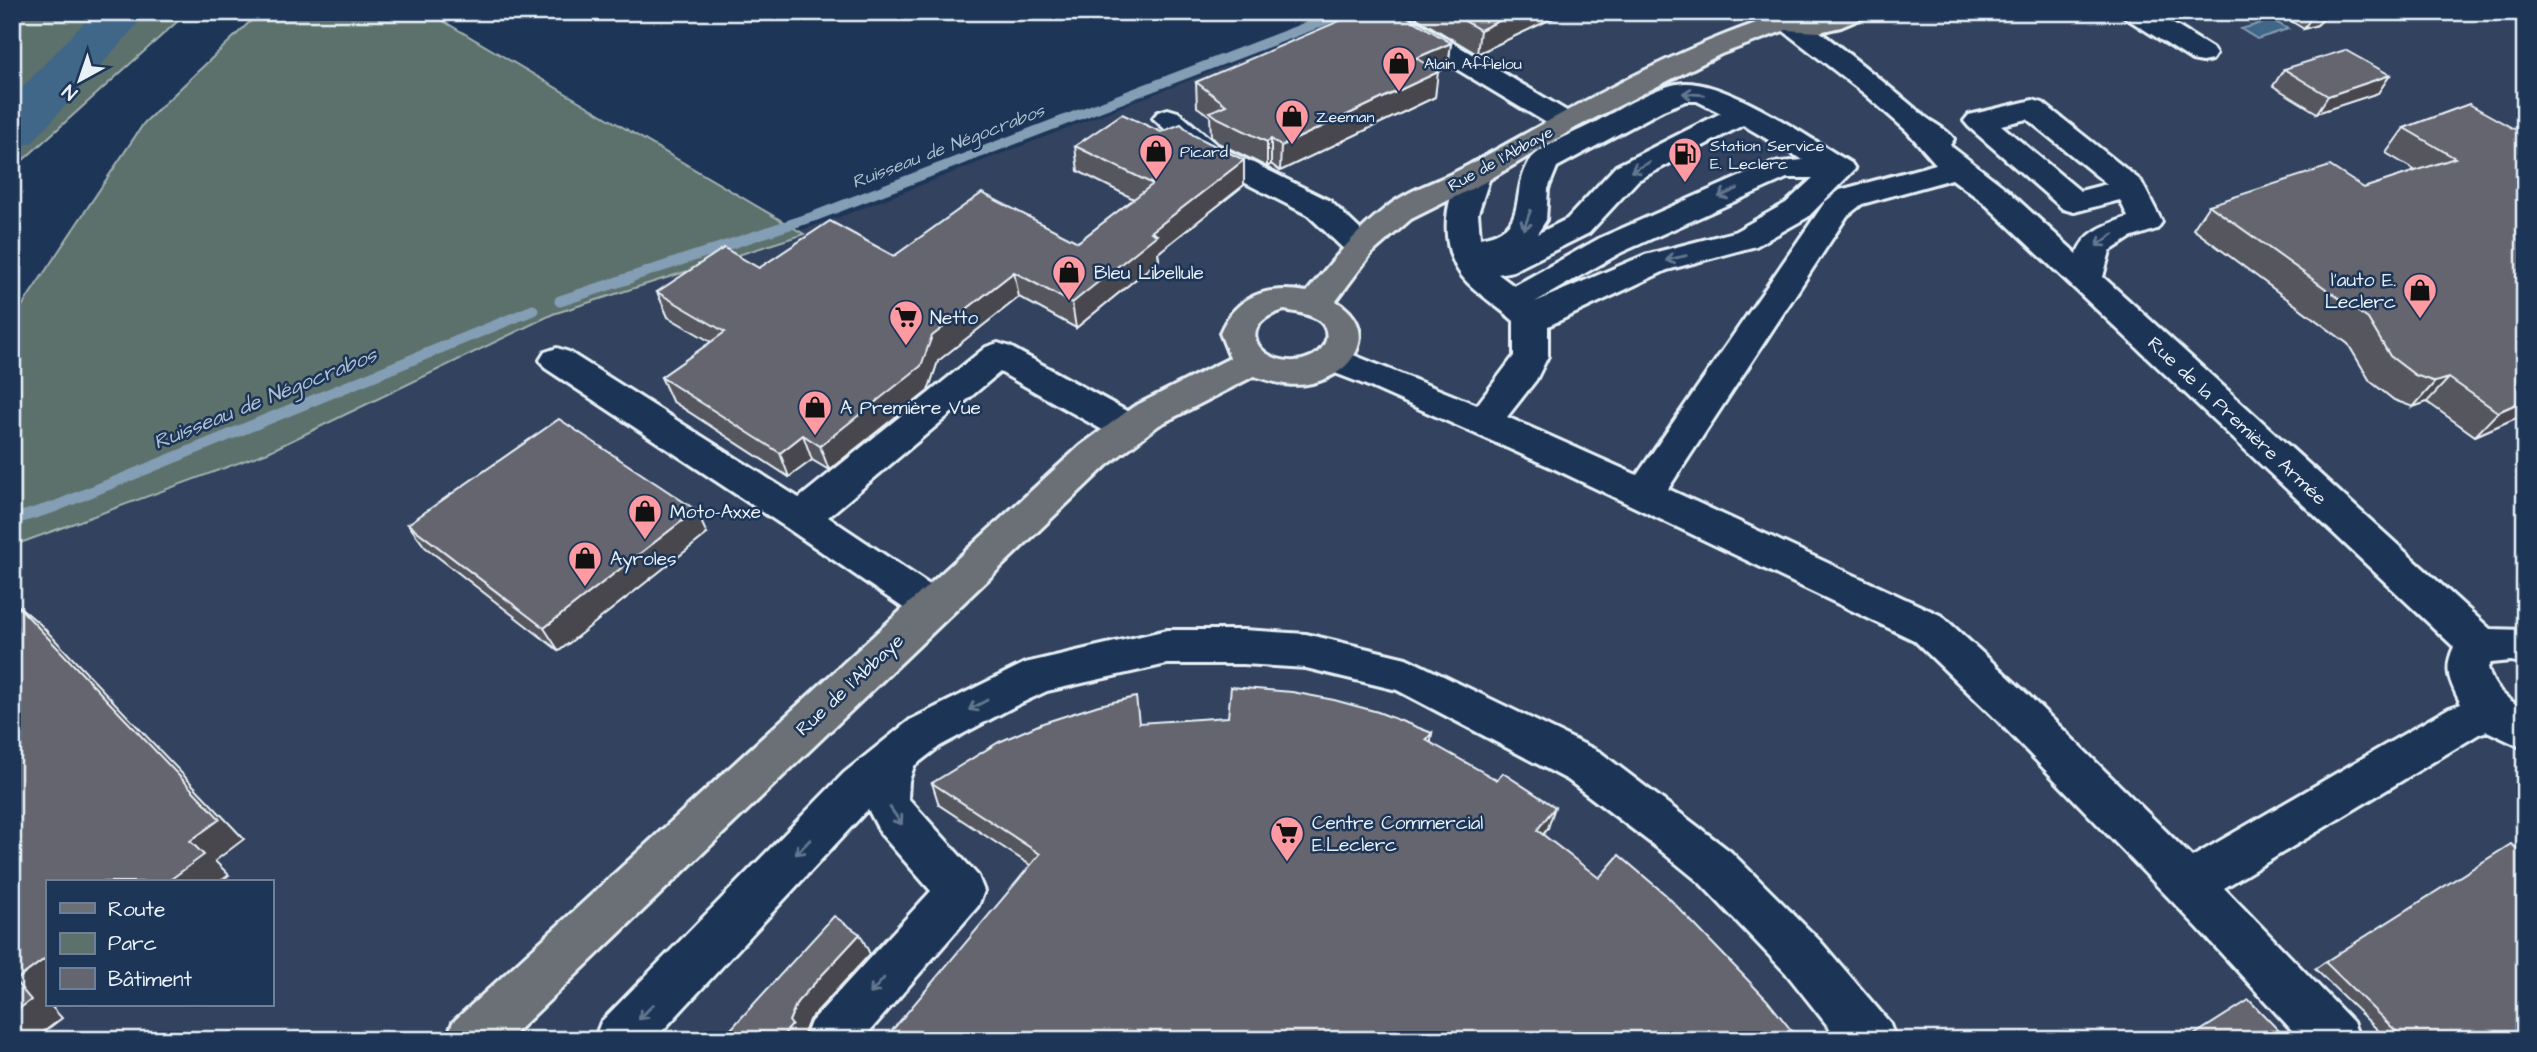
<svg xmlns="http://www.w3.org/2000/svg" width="2537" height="1052" font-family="'Architects Daughter',sans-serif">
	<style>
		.built { fill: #33435e; fill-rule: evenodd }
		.green { fill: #5d716c; stroke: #a2b1b2; stroke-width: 2 }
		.water { fill: #406688; stroke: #839eb5; stroke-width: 2 }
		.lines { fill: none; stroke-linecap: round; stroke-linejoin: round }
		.stream-far1 { stroke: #839eb5; stroke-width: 10 }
		.stream { stroke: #839eb5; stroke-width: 11 }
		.river { fill: #406688; fill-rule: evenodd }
		.minor-casing { stroke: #e8f1f8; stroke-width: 6 }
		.major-casing { stroke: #e8f1f8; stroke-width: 6 }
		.minor { fill: #1d3557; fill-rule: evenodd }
		.major { fill: #6a7074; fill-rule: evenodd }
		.wall { fill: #57575f; stroke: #e8f1f8; stroke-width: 2 }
		.shaded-wall { fill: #47474e; stroke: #e8f1f8; stroke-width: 2 }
		.building { fill: #65656f; stroke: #e8f1f8; stroke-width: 2 }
		.oneway { stroke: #64778f }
		.labels { text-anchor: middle; stroke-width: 5; stroke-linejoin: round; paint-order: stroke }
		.far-poi-label { font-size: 16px; fill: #e8f1f8; stroke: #1d3557; text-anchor: start }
		.far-street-label { font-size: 16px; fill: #e8f1f8; stroke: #1d3557 }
		.far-water-label { font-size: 18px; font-style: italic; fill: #adc0d1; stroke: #1d3557 }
		.poi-label { font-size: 19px; fill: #e8f1f8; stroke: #1d3557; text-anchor: start }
		.street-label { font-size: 19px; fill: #e8f1f8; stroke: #1d3557 }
		.water-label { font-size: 21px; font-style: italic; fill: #adc0d1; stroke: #1d3557 }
	</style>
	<rect width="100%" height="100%" fill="#1d3557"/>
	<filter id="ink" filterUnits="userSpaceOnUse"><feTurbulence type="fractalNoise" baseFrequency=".0143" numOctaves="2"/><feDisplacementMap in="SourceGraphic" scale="14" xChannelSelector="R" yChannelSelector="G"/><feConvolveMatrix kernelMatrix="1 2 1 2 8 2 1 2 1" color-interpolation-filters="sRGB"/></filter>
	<g filter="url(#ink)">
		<path class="built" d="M1364 12H2525V1040H12V546L268 452 553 314 837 218ZM47 882H271V1005H47Z"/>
		<path class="green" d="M12 12H188L12 170Z
			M260 12H435L433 15 804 234 553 314 268 452 12 546V321L144 123Z"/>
		<path class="water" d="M2272 20 2288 29 2257 39 2241 29Z"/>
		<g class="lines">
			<path class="stream-far1" d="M625 279 815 216 1346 12"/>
			<path class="stream" d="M560 301 630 278
				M12 520 54 507 533 310"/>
			<path class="river" d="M94 12H148L32 143 12 148V98Z"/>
			<g class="minor-casing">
				<path id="minor" d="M2122 12H2154L2212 48 2216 54 2212 60 2202 62 2192 60 2126 18Z
					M1791 15 1801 17C1843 49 1884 82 1924 116 1934 124 1946 128 1954 139L1950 145 1952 147 2005 188 2077 254C2083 232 2108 224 2128 217L2120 200 2074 212 2063 209 1969 127 1964 121 1969 115 2033 100 2043 103 2141 181 2162 222 2157 229 2130 238 2110 251 2103 277 2490 629 2525 630V664L2511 661 2491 663 2488 667C2492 688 2507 699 2525 710V749L2487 731 2479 734 2224 888 2353 1022 2360 1040H2301L2198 928 1996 719 1914 640 1555 469 1366 385 1322 368 1317 360 1322 352 1334 348 1346 352 1477 405 1514 356V321C1500 308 1482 297 1468 283 1438 253 1442 201 1465 167L1476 165 1487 167 1491 174 1478 213 1480 238C1530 229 1509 198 1529 162 1536 148 1577 132 1592 124 1617 111 1656 85 1684 83 1728 81 1812 140 1851 163L1855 169 1808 217 1756 246 1667 270 1548 326V356L1536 380 1507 417 1637 475 1825 202 1840 190 1936 164 1907 131 1865 94 1781 29 1777 23 1781 17ZM1686 101H1697L1721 113 1616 166 1567 219 1537 234 1546 220 1548 189 1557 167 1663 110ZM2027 119 2107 184 2080 191 2001 125ZM1743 125 1803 160 1771 163 1600 238 1514 286 1498 274 1513 271 1589 233 1638 180ZM1787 178H1813L1786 203 1734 232 1645 255 1535 302 1622 252ZM1952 179 1983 202 2454 647C2443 670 2450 682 2461 704L2449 708 2192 857 2026 693 1942 616 1668 489 1847 216 1862 204Z
					M1405 18 1415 20 1575 116 1580 122 1575 128 1565 131 1555 128 1395 32 1391 26 1395 20Z
					M1168 109 1178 112 1217 145 1330 201 1371 240 1376 247 1371 254 1360 257 1349 254 1308 215 1195 157 1153 118 1158 112Z
					M998 343 1010 347 1141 419 1146 428 1141 437 1128 441 1115 437 1000 372 828 517 946 596 952 607 946 618 932 623 918 618 787 528 545 368 540 360 545 352 557 348 569 352 799 498 986 347Z
					M1167 630H1243L1306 634 1406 658 1600 752 1731 852 1820 941 1889 1022 1896 1040H1839L1786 973 1699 882 1660 850 1568 780 1397 690 1306 668 1243 664H1167L1047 691 1015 706 940 746 914 766 909 781 908 798 978 876 984 891 978 906 862 1040H804L811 1022 931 891 881 834 868 809 654 1040H594L601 1022 844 773 910 720 1025 663Z"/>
			</g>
			<g class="major-casing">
				<path id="major" d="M1748 12 1807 16 1832 12H1866L1862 18 1841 27 1819 32 1786 30 1721 54 1575 128 1487 181 1411 219 1371 254 1336 301C1381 328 1356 374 1312 383 1291 388 1274 382 1254 376L1159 425 1106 466 508 1040H446L453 1022 1080 446 1133 407 1230 358 1220 333C1236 295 1269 285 1307 292 1332 261 1355 232 1387 207 1409 189 1442 180 1467 166 1562 114 1654 59 1756 23L1747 15ZM1284 310C1301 313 1331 316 1326 340 1324 347 1319 352 1313 356 1272 377 1223 328 1284 310Z"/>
			</g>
			<use href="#minor" class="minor"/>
			<use href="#major" class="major"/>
		</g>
		<path class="wall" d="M1417 12H1566L1477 54 1417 18Z
			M2276 12H2331L2317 25 2304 29Z
			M1358 20 1451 43 1448 67 1437 72 1435 97 1280 171 1271 164 1267 167 1218 143 1211 136 1210 116 1197 107 1196 82Z
			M2284 69 2390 75 2378 93 2317 113 2273 86Z
			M2469 104 2525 414 2475 436 2427 402 2413 407 2394 400 2370 381 2348 344 2193 229 2209 205 2364 188 2416 171 2386 153 2404 128Z
			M1161 132 1244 185 1158 253 1159 260 1076 328 1019 297 938 361 928 391 829 470 812 460 789 477 672 401 661 377 711 342 668 317 657 292 759 268 1078 242 1134 199 1078 171 1075 146Z
			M408 524 707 534 559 651 425 547Z
			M1139 723 1431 743 1548 828 1543 835 1030 865 939 805 932 783Z
			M2325 962 2525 1040H2388L2315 969Z"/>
		<path class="shaded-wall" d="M1517 12H1566L1477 54 1480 30Z
			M2318 12H2331L2317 25 2304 29 2314 13Z
			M1451 43 1448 67 1414 82 1416 58Z
			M1438 72 1435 97 1280 171 1281 146Z
			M2390 75 2378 93 2317 113 2328 96Z
			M1271 139V164L1267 167V142Z
			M1244 160V185L1158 253 1159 260 1076 328 1072 303 1151 232Z
			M1014 272 1019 297 938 361 928 391 829 470 820 446 932 336Z
			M2449 378 2427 402 2413 407 2435 382Z
			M2525 400V414L2475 436 2498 412Z
			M803 435 812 460 789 477 780 453Z
			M696 510 707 534 559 651 544 628Z
			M14 602 40 624 244 839 215 861 229 875 219 882H167L190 841Z
			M1432 733 1429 755 1426 740Z
			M1555 807 1548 828 1530 851 1537 830Z
			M860 934 870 954 809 1020 802 1039V1040H779L789 1021 797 1002Z
			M47 957V999L46 1000 47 1001V1005H50L62 1018 33 1040H12V1014L15 981Z"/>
		<path class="building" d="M1376 12H1399L1451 43 1416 58 1438 72 1281 146 1271 139 1267 142 1218 118 1210 112 1226 105 1196 82 1351 16 1358 20Z
			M1450 12H1517L1480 30Z
			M2345 50 2390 75 2328 96 2284 69Z
			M2469 104 2525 135V400L2498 412 2449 378 2435 382 2415 375 2390 356 2368 319 2209 205 2330 166 2364 188 2455 158 2404 128Z
			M1122 114 1161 132 1181 124 1193 135 1244 160 1151 232 1157 235 1072 303 1014 272 932 336 921 366 820 446 803 435 780 453 661 377 725 332 657 292 724 248 759 268 830 221 894 256 982 193 1078 242 1153 184 1075 146Z
			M559 419 696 510 544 628 408 524Z
			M14 602 220 819 190 841 204 855 167 882H47V957L15 981 31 1000 12 1014V603Z
			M1231 687 1292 692 1334 700 1378 712 1432 733 1426 740 1497 780 1503 773 1555 807 1537 830 1599 878 1619 855 1666 895 1767 1000 1799 1040H884L1040 854 932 783 999 742 1043 723 1099 705 1136 697 1139 723 1228 717Z
			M2511 844 2525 855V1040H2405L2325 962Z
			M834 916 860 934 797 1002 789 1021 792 1025 779 1040H721Z
			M2249 1000 2288 1040H2186Z"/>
		<defs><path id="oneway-shaft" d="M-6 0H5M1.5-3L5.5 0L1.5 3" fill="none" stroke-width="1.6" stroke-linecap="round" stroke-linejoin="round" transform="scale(1.75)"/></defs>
		<g class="oneway">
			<use href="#oneway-shaft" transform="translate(1693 94) rotate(-175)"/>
			<use href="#oneway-shaft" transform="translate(1640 167) rotate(153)"/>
			<use href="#oneway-shaft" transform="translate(1728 193) rotate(156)"/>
			<use href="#oneway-shaft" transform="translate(1527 220) rotate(110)"/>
			<use href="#oneway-shaft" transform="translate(2105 240) rotate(145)"/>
			<use href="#oneway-shaft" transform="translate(1676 258) rotate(167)"/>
			<use href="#oneway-shaft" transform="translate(978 705) rotate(152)"/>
			<use href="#oneway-shaft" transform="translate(896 816) rotate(55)"/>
			<use href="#oneway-shaft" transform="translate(803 847) rotate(134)"/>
			<use href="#oneway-shaft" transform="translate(877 986) rotate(131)"/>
			<use href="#oneway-shaft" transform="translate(646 1012) rotate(134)"/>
		</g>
	</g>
	<defs>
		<g id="shop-pin" transform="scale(1.75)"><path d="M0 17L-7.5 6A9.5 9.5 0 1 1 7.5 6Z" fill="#ff9aa2" stroke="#1d3557"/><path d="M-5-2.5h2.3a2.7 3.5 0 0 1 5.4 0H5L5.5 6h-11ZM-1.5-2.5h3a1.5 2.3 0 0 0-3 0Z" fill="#111"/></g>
		<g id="fuel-pin" transform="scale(1.75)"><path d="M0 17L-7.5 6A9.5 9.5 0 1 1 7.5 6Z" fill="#ff9aa2" stroke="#1d3557"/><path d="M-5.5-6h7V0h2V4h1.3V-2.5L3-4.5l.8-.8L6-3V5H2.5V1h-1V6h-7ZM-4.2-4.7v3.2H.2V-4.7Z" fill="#111"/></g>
		<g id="supermarket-pin" transform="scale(1.75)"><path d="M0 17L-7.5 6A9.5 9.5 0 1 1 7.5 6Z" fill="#ff9aa2" stroke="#1d3557"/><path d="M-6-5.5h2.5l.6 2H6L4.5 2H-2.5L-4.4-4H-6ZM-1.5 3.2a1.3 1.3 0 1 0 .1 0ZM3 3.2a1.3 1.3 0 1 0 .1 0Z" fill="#111"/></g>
	</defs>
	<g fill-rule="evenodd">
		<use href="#shop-pin" x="1399" y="63"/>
		<use href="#shop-pin" x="1292" y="116"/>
		<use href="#shop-pin" x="1156" y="151"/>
		<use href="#fuel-pin" x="1685" y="154"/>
		<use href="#shop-pin" x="1069" y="272"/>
		<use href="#shop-pin" x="2420" y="290"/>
		<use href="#supermarket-pin" x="906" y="317"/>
		<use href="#shop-pin" x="815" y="407"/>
		<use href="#shop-pin" x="645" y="511"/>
		<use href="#shop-pin" x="585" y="558"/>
		<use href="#supermarket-pin" x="1287" y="833"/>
	</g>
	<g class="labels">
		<g class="far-poi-label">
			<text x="1424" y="69">Alain Afflelou</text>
			<text x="1316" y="122">Zeeman</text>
			<text x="1710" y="151">Station Service<tspan x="1710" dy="18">E. Leclerc</tspan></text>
			<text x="1180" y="157">Picard</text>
		</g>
		<g class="far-street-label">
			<text transform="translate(1500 158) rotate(-29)" y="6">Rue de l'Abbaye</text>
		</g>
		<g class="far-water-label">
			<text transform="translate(948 146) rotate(-21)" y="6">Ruisseau de Négocrabos</text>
		</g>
		<g class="poi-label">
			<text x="1094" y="279">Bleu Libellule</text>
			<text x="2396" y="286" text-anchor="end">l'auto E.<tspan x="2396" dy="22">Leclerc</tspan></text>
			<text x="930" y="324">Netto</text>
			<text x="840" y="414">A Première Vue</text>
			<text x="670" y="518">Moto-Axxe</text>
			<text x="610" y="565">Ayroles</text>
			<text x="1312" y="829">Centre Commercial<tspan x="1312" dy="22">E.Leclerc</tspan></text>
		</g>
		<g class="street-label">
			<text transform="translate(2238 420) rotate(43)" y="7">Rue de la Première Armée</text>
			<text transform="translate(849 684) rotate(-43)" y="7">Rue de l'Abbaye</text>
		</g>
		<g class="water-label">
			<text transform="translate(265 398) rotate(-22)" y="7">Ruisseau de Négocrabos</text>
		</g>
	</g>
	<rect width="2537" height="1052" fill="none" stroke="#1d3557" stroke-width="42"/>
	<rect x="21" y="21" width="2495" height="1010" fill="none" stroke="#e8f1f8" stroke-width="2.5" filter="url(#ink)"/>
	<rect x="46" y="880" width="228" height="126" fill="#1d3557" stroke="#6e8097" stroke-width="2"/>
	<rect x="60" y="903" width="35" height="10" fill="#6a7074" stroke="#6e8097" stroke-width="2"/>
	<text x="108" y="916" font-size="21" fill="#e8f1f8">Route</text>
	<rect x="60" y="933" width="35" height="21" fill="#5d716c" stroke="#6e8097" stroke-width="2"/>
	<text x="108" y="950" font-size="21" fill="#e8f1f8">Parc</text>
	<rect x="60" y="968" width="35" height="21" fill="#65656f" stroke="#6e8097" stroke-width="2"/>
	<text x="108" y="986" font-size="21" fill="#e8f1f8">Bâtiment</text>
	<g transform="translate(80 80) rotate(220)" stroke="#1d3557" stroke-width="5" paint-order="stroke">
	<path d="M0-5L12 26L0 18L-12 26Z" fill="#e8f1f8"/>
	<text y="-10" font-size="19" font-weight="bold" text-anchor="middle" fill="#e8f1f8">N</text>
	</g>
</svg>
